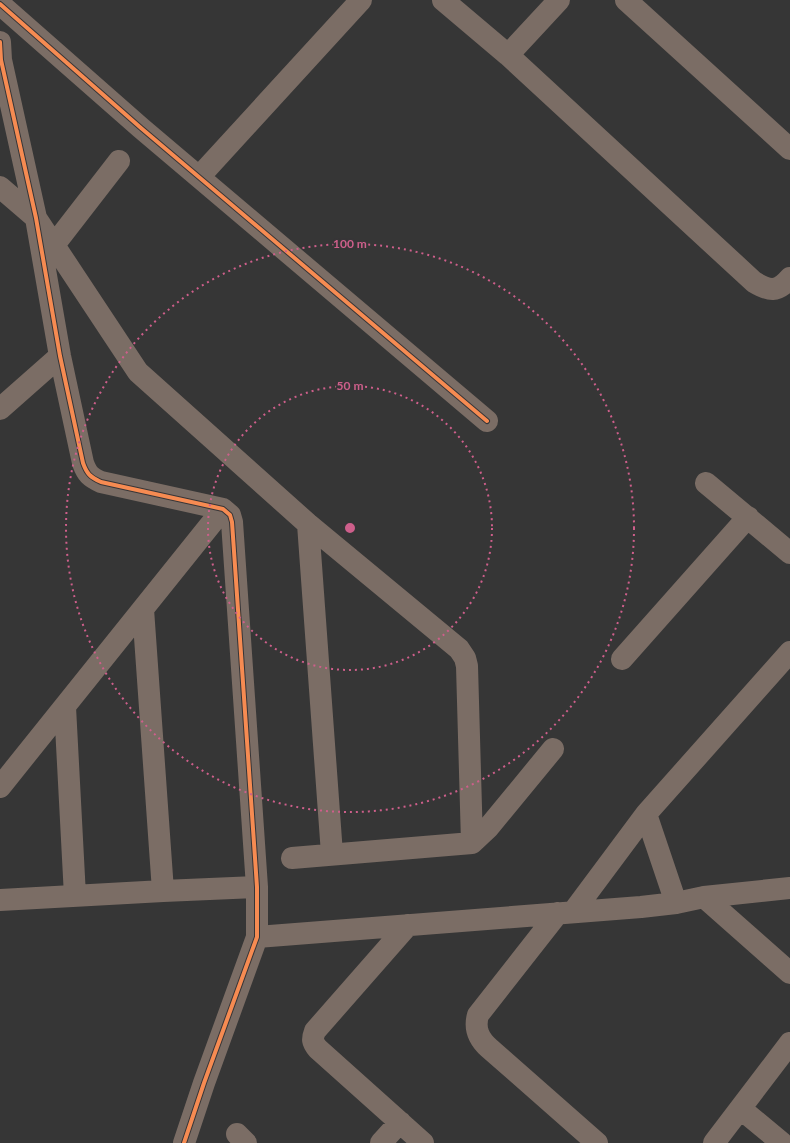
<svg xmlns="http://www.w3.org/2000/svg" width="790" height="1143" font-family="Lato,sans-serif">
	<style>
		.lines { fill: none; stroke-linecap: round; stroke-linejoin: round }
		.minor { stroke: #7b6d65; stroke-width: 22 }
		.cycleway-casing { stroke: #373537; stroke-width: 6 }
		.cycleway { stroke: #f68b52; stroke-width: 4 }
		.ring { fill: none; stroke: #ce5f8b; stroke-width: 2; stroke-dasharray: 2 4 }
		.centre { fill: #ce5f8b; stroke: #373537; stroke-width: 2 }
		.ring-label { font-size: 12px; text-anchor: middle; font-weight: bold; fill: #ce5f8b; stroke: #373537; stroke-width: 4; stroke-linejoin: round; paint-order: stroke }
	</style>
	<rect width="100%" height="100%" fill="#363636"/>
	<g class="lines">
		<path class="minor" d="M443 0 508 55 754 282C769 291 777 293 790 278
			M626 0 790 149
			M0 4 141 128 487 421
			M0 42 1 60 36 218 60 356 83 463C87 474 90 477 101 482L223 509 230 515 232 522 257 887V937L204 1083 184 1143
			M508 55 559 0
			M199 177 361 0
			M0 187 36 218 138 372 308 524 459 649 465 658 467 666 472 843
			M54 245 119 161
			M0 409 60 356
			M706 483 790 553
			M308 524 332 854
			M143 609 163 891
			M622 659 748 517
			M65 707 75 896
			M0 787 223 509
			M292 858 472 843 488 828 553 749
			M704 897 790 973
			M0 900 163 891 257 887
			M676 903 646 814 790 652
			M573 912 646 814
			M558 913 478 1015C474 1029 479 1039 489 1048L597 1143
			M408 925 315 1031C312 1039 312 1042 318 1049L423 1143
			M257 937 641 907 676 903 704 897 790 888
			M741 1109 782 1143
			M237 1134 246 1143
			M381 1143 400 1122
			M714 1143 790 1043"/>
		<g class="cycleway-casing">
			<path id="cycleway" d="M0 4 141 128 487 421
				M0 42 1 60 36 218 60 356 83 463C87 474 90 477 101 482L223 509 230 515 232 522 257 887V937L204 1083 184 1143"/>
		</g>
		<use href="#cycleway" class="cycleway"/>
	</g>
	<g class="ring">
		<circle cx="350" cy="528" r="142"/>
		<circle cx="350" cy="528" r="284"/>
	</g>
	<circle cx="350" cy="528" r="6" class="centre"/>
	<g class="ring-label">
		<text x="350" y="248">100 m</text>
		<text x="350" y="390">50 m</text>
	</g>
</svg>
